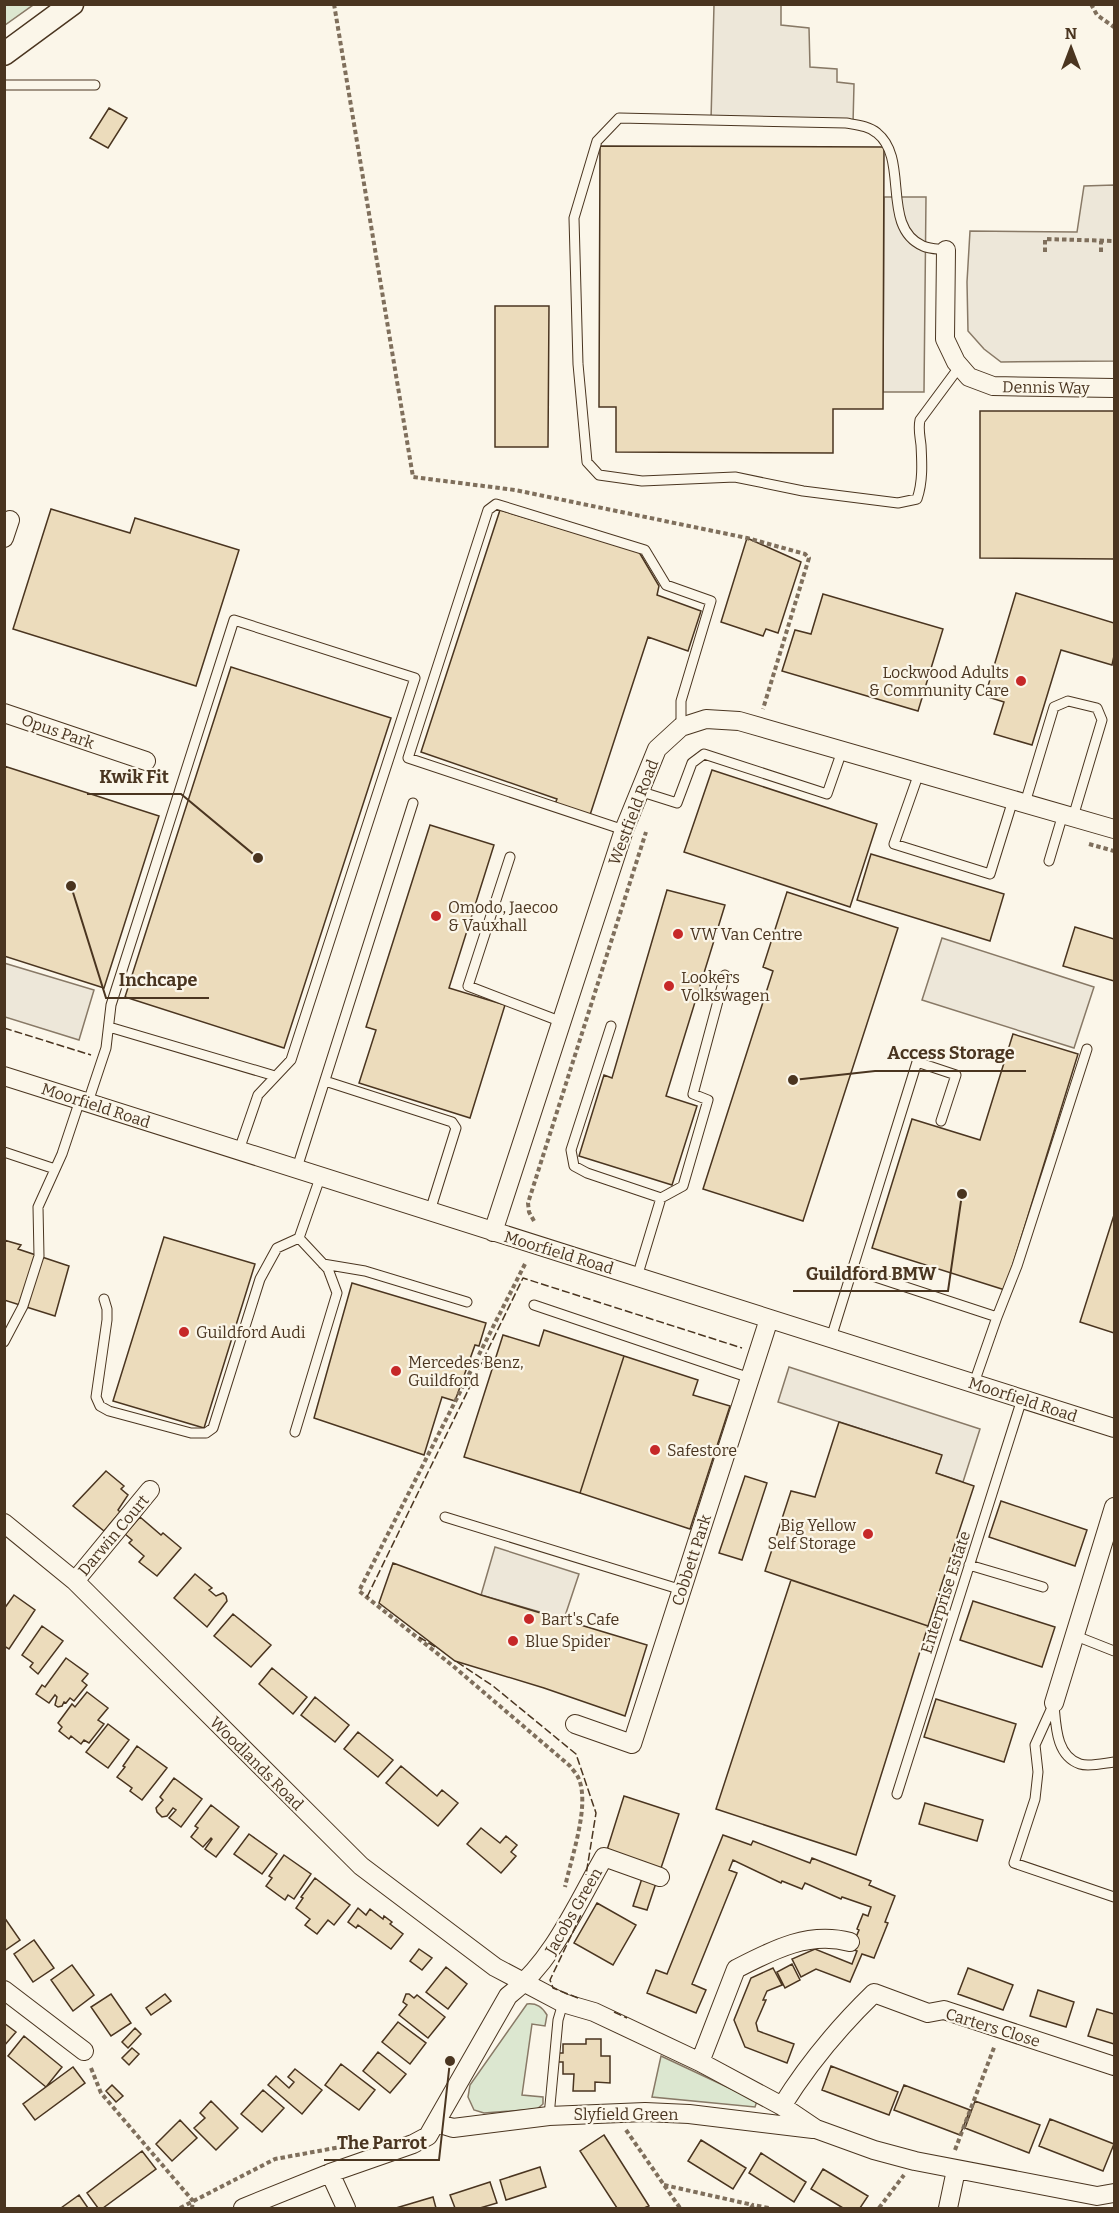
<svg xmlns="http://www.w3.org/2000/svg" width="1119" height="2213" font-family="Bitter,serif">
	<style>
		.green { fill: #dce7d0; stroke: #887966; stroke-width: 1.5 }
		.parking { fill: #ede7d9; stroke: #887966; stroke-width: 1.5 }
		.building { fill: #ecdcbc; stroke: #4a3520; stroke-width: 1.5 }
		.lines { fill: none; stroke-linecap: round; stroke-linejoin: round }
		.service-casing { stroke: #4a3520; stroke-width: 11 }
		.minor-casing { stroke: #4a3520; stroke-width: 20 }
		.tertiary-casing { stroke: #4a3520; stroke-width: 25 }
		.path { stroke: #7f6f5c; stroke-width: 4; stroke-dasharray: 4.5 3; stroke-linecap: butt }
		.service { stroke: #fbf6e9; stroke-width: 9 }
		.minor { stroke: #fbf6e9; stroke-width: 18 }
		.tertiary { stroke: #fbf6e9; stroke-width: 22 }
		.fence { stroke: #4a3520; stroke-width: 1.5; stroke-dasharray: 8 3; stroke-linecap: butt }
		.poi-dot { fill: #c62828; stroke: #fbf6e9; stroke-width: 2 }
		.labels { text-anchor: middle; stroke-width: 4.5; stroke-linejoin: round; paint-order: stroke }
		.street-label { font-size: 16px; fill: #4a3520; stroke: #fbf6e9 }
		.poi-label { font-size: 16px; fill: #4a3520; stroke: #fbf6e9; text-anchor: start }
		.leader { fill: none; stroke: #4a3520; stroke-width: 2 }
		.callout-dot { fill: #4a3520; stroke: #fbf6e9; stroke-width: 2 }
		.callout-label { font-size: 18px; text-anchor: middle; font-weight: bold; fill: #4a3520; stroke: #fbf6e9; stroke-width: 4.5; stroke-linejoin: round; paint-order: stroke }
	</style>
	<rect width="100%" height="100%" fill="#fbf6e9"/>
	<path class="green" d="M5 4H33V5L5 25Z
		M527 2004C537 2003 542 2007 547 2015L545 2026 532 2024 522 2095 543 2097V2104L537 2109 484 2113 474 2110 468 2097 470 2085Z
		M661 2056 757 2101 755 2107 652 2097Z"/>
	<path class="parking" d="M714 5H781V25L809 28 810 67 837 69V82L854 84 853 124 711 120Z
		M1114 185V361L1001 362 984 349 968 331 967 282 970 231 1077 232 1084 186Z
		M884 197H926L924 392H883Z
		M942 938 1094 987 1074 1048 922 1000Z
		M4 963 94 990 79 1040 5 1017Z
		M789 1367 980 1429 963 1482 936 1473 941 1455 778 1402Z
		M495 1547 579 1574 564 1619 481 1595Z"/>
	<path class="building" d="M109 108 127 118 108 148 90 138Z
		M600 146 884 147 883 409H833V453L616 452V407H599Z
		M495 306H549L548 447H495Z
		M980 411H1114V559L980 558Z
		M51 509 130 533 135 518 239 550 196 686 13 629Z
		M500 510 639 552 659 586 657 595 701 611 688 651 648 637 590 815 555 804 557 799 421 752Z
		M747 538 801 562 778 633 766 629 763 636 721 622Z
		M1016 593 1114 623V656L1112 665 1061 650 1032 745 994 734 1004 702 985 696Z
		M823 594 943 629 918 711 782 671 795 630 811 634Z
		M231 667 391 718 284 1048 125 997Z
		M4 766 159 816 104 988 4 956Z
		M712 770 877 824 850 907 684 852Z
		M430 825 494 845 449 988 505 1005 470 1118 359 1083 376 1030 366 1027Z
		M871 854 1004 894 990 941 857 900Z
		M667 890 725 905 666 1096 697 1106 672 1185 579 1156 604 1075 612 1078Z
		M787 892 898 928 803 1221 703 1189 773 971 763 967Z
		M1075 927 1114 939V981L1063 966Z
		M1013 1034 1078 1054 1005 1290 872 1248 912 1119 980 1140Z
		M1114 1215V1333L1080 1322Z
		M164 1237 255 1264 204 1428 113 1401Z
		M4 1240 21 1245 18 1249 69 1266 55 1316 4 1300Z
		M352 1283 486 1323 479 1346 475 1345 455 1401 442 1397 424 1455 314 1418Z
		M544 1330 624 1356 580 1493 464 1457 503 1335 539 1346Z
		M624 1356 698 1380 693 1395 730 1406 690 1529 580 1493Z
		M839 1422 942 1455 936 1473 974 1486 928 1626 765 1571 791 1491 815 1497Z
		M106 1471 124 1486 121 1489 128 1495 118 1510 120 1512 104 1531 73 1506Z
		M745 1476 767 1483 742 1560 719 1553Z
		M1001 1501 1087 1530 1075 1566 989 1537Z
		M140 1517 161 1535 163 1533 181 1548 157 1576 139 1562 144 1556 129 1543 132 1540 125 1534Z
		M393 1563 481 1595 647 1645 625 1716 544 1688 455 1661 379 1603Z
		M195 1574 212 1588 209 1590 216 1596 223 1593 226 1596 227 1601 207 1627 174 1598Z
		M791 1580 928 1626 856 1855 716 1809Z
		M14 1595 35 1610 9 1649 4 1646V1609Z
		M973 1601 1055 1627 1042 1667 960 1640Z
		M233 1614 271 1645 251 1667 214 1636Z
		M42 1626 63 1641 38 1674 30 1667 33 1663 22 1655Z
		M66 1658 88 1674 82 1681 87 1685 74 1701 70 1698 66 1703 64 1702 62 1706 58 1707 55 1705 57 1697 55 1695 49 1703 36 1694 42 1685 45 1687Z
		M272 1668 307 1697 293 1714 259 1684Z
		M87 1692 108 1708 98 1720 104 1724 89 1743 84 1740 81 1744 71 1736 69 1739 59 1731 62 1727 58 1723 72 1704 75 1707Z
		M315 1697 349 1725 335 1742 301 1715Z
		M936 1699 1016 1724 1004 1762 924 1737Z
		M108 1724 129 1740 108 1768 86 1752Z
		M358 1732 393 1760 378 1777 344 1749Z
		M137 1746 167 1768 142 1800 130 1791 132 1788 117 1777 125 1767 123 1766Z
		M401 1766 437 1796 442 1790 458 1803 438 1826 386 1783Z
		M174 1778 202 1799 181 1827 169 1818 176 1810 173 1808 167 1816 162 1817 157 1812 156 1808 163 1800 160 1797Z
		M624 1796 679 1814 647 1910 633 1906 647 1863 607 1850Z
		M925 1803 983 1820 977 1841 919 1824Z
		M211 1805 239 1827 216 1857 205 1849 212 1839 211 1838 203 1847 191 1837 198 1828 195 1826Z
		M481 1828 500 1843 506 1836 517 1845 511 1852 516 1856 501 1873 467 1844Z
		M249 1834 277 1854 262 1874 234 1854Z
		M723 1835 751 1845 753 1841 810 1863 812 1858 871 1881 869 1885 895 1896 885 1922 888 1923 874 1958 862 1954 850 1982 816 1969 801 1977 792 1959 815 1949 852 1964 857 1951 851 1949 859 1930 857 1929 863 1914 868 1916 871 1907 842 1897 841 1899 805 1883 802 1889 782 1881 781 1883 733 1860 729 1870 737 1873 692 1984 706 1990 696 2013 647 1993 656 1970 667 1974Z
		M284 1855 311 1874 294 1899 288 1895 285 1900 266 1886 272 1878 269 1876Z
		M315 1878 350 1905 334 1925 328 1920 317 1934 305 1925 310 1919 296 1908 303 1898 301 1897Z
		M597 1903 636 1925 613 1965 574 1943Z
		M358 1908 366 1915 370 1909 383 1919 384 1916 392 1922 390 1924 403 1934 391 1949 358 1925 356 1928 348 1922Z
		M4 1917 20 1940 4 1951Z
		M34 1940 54 1968 33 1982 14 1954Z
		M419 1949 432 1958 422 1970 410 1961Z
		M792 1964 800 1980 785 1988 777 1972Z
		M72 1965 94 1995 73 2011 51 1980Z
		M446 1967 467 1984 448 2009 426 1992Z
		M773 1968 782 1985 767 1991 763 2000H766L756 2023 758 2031 794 2044 787 2063 745 2047 734 2020 751 1978Z
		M968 1968 1013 1985 1003 2010 958 1994Z
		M1038 1990 1074 2002 1066 2027 1030 2016Z
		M111 1994 131 2023 111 2036 91 2007Z
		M165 1994 171 2001 151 2015 146 2008Z
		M406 1994H409L414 1998 417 1995 445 2017 428 2038 399 2015 407 2005 403 2002Z
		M1097 2009 1114 2014V2044L1088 2036Z
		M398 2022 426 2043 410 2064 382 2042Z
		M4 2023 16 2032 4 2046Z
		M135 2028 141 2034 128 2048 122 2042Z
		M24 2036 62 2067 46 2087 8 2056Z
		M586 2039H601V2056H610V2083L595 2082V2091H573L574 2074H563V2062H558V2053H563V2044H586Z
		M132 2048 139 2054 129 2065 122 2058Z
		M378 2052 406 2074 390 2093 363 2071Z
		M341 2064 375 2090 359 2110 325 2085Z
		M831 2066 898 2092 889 2115 822 2090Z
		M73 2067 85 2083 35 2120 23 2104Z
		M295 2069 322 2090 302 2114 268 2085 276 2076 289 2088 294 2082 288 2077Z
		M112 2085 123 2096 116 2102 106 2091Z
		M904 2085 970 2110 960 2135 894 2110Z
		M263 2090 284 2108 262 2132 241 2114Z
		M211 2101 238 2128 216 2150 194 2128 205 2118 200 2113Z
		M975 2101 1040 2125 1029 2153 965 2128Z
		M1050 2119 1114 2144 1103 2171 1039 2146Z
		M180 2120 197 2138 172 2161 156 2144Z
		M604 2135 649 2206 644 2208H617L580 2151Z
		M701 2140 746 2168 733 2189 688 2161Z
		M142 2151 156 2169 103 2208H98L87 2193Z
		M761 2153 806 2182 794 2202 749 2173Z
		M540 2167 546 2187 506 2200 500 2180Z
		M823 2169 868 2196 860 2208H843L811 2189Z
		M490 2182 497 2203 480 2208H455L450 2195Z
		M79 2195 88 2208H61Z
		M433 2197 436 2208H396Z"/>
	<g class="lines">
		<g class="service-casing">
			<path id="service" d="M4 85H95
				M946 250C939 249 929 249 923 246 880 227 910 159 877 133 869 126 857 125 846 123L619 118 597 141 574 218 578 364 587 462 599 475 642 481 735 477 803 491 898 503 917 499C923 482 922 463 921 445 920 436 918 429 920 420L960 366
				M919 773 894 844 990 874 1013 800
				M639 791 677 803 692 763 704 754 827 794 842 751
				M1025 803 1054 707 1068 701 1097 708 1102 720 1073 817
				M624 830 408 758 488 510 496 504 645 550 666 585 711 601 681 701V727
				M510 857 468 986 562 1022
				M1049 861 1063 814
				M611 1026 571 1150 574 1166 587 1173 661 1198
				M109 1027 275 1076
				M325 1081 452 1122 456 1128 430 1211
				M88 1102 106 1048 111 1005 234 620 415 678 291 1060 258 1095 239 1150
				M4 1152 55 1169
				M297 1168 413 803
				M323 1264 365 1271 467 1302
				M851 1269 997 1317 974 1383
				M637 1277 661 1198 683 1186 708 1100 693 1094 725 975
				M104 1299 107 1309V1320L96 1397 100 1406 109 1411 191 1433H206L213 1428 260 1279 277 1248 299 1238
				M534 1305 750 1378
				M997 1317 1017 1266 1087 1049
				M831 1338 917 1062 956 1075 941 1121
				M4 1342 23 1306 39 1256 38 1207 62 1154 80 1100
				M295 1432 337 1293 328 1269 299 1238 321 1175
				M445 1517 682 1590
				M969 1565 1043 1587
				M1076 1636 1114 1651
				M1054 1703 1035 1745 1038 1772 1035 1799 1014 1863 1114 1897
				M1054 1705C1056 1726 1056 1756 1080 1764 1089 1767 1105 1763 1114 1762
				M897 1794 1022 1399
				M549 2116 558 2020 563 2003"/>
		</g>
		<g class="minor-casing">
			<path id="minor" d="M946 250 945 339 956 362 969 377 993 386 1114 388
				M4 538 10 520
				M4 713 146 761
				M4 1076 1114 1428
				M493 1232 624 830 657 749 681 727 706 719 739 721 1114 829
				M4 1523 75 1581 361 1866 495 1967 563 2003 594 2012 700 2062 782 2106 816 2129 874 2150 915 2161 1097 2196 1114 2193
				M75 1581 150 1490
				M1054 1703 1114 1507
				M575 1724 632 1744 769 1319
				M4 1990 84 2051
				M700 2062 736 1969C773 1950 808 1931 850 1942
				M782 2106C808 2064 839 2027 874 1993L928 2013 944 2010 1114 2066
				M437 2123 453 2128 549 2116 645 2112 689 2114 813 2129
				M330 2173 346 2208
				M243 2208 330 2173 413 2144 428 2136 508 1996C553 1961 576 1906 604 1857L660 1877
				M948 2208 956 2170"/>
		</g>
		<g class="tertiary-casing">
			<path id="tertiary" d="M4 54 72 4"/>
		</g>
		<path class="path" d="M334 4 413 477 515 490 747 538 805 554 809 558 763 709
			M1091 4 1097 15 1114 27
			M1045 252V239L1114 241
			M1101 252V241
			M1089 844 1114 851
			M534 1221 529 1212 528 1203 646 832
			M525 1264 359 1591 453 1666 570 1766C572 1769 576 1773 578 1777 591 1804 571 1858 565 1887
			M91 2068 101 2093 193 2201 192 2208
			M626 2130 680 2208
			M955 2150 995 2045
			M664 2185 753 2205
			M180 2208 275 2159 346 2146
			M751 2208 753 2205 769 2208
			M879 2208 904 2175"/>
		<use href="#service" class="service"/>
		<use href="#minor" class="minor"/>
		<use href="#tertiary" class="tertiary"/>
		<path class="fence" d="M4 1028 91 1055
			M367 1597 523 1278 742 1348
			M419 1637 437 1648
			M457 1662 493 1686 576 1754 596 1813 586 1875
			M578 1998 553 1988 550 1980 581 1915
			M614 2012 627 2018"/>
	</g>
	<g class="poi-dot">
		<circle cx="1021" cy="681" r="6"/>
		<circle cx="436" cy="916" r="6"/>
		<circle cx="678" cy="934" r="6"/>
		<circle cx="669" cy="986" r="6"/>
		<circle cx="184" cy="1332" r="6"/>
		<circle cx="396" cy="1371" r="6"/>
		<circle cx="655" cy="1450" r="6"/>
		<circle cx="868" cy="1534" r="6"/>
		<circle cx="529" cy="1619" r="6"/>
		<circle cx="513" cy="1641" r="6"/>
	</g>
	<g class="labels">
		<g class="street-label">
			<text transform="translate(1046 387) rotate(1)" y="6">Dennis Way</text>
			<text transform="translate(58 731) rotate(19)" y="6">Opus Park</text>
			<text transform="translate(633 812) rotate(-69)" y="6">Westfield Road</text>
			<text transform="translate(96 1105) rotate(18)" y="6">Moorfield Road</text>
			<text transform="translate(559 1252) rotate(17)" y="6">Moorfield Road</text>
			<text transform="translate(1023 1399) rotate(18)" y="6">Moorfield Road</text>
			<text transform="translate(113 1535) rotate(-50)" y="6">Darwin Court</text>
			<text transform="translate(691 1560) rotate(-72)" y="6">Cobbett Park</text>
			<text transform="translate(945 1592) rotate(-72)" y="6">Enterprise Estate</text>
			<text transform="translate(257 1763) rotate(45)" y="6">Woodlands Road</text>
			<text transform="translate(573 1911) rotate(-60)" y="6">Jacobs Green</text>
			<text transform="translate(993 2027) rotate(17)" y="6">Carters Close</text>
			<text x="626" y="2120">Slyfield Green</text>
		</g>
		<g class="poi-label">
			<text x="1009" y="678" text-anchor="end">Lockwood Adults<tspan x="1009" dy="18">&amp; Community Care</tspan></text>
			<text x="448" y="913">Omodo, Jaecoo<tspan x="448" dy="18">&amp; Vauxhall</tspan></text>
			<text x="690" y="940">VW Van Centre</text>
			<text x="681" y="983">Lookers<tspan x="681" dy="18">Volkswagen</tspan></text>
			<text x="196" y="1338">Guildford Audi</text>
			<text x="408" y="1368">Mercedes Benz,<tspan x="408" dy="18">Guildford</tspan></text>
			<text x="667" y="1456">Safestore</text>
			<text x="856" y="1531" text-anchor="end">Big Yellow<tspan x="856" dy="18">Self Storage</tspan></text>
			<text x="541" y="1625">Bart's Cafe</text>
			<text x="525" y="1647">Blue Spider</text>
		</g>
	</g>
	<path class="leader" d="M258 858L181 794H87M71 886L106 998H209M793 1080L875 1071H1026M962 1194L948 1291H793M450 2061L439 2160H324"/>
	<g class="callout-dot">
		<circle cx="258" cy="858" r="6"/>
		<circle cx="71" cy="886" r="6"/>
		<circle cx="793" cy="1080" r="6"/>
		<circle cx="962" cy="1194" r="6"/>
		<circle cx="450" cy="2061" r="6"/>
	</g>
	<g class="callout-label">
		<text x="134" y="783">Kwik Fit</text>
		<text x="158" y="986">Inchcape</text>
		<text x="951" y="1059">Access Storage</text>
		<text x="871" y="1280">Guildford BMW</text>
		<text x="382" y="2149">The Parrot</text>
	</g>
	<rect width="1119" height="2213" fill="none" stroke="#4a3520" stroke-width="12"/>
	<g transform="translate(1071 48)" stroke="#fbf6e9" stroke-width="4.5" paint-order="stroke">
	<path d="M0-4.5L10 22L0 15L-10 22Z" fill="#4a3520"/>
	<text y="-9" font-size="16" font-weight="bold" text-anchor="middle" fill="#4a3520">N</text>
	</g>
</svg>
